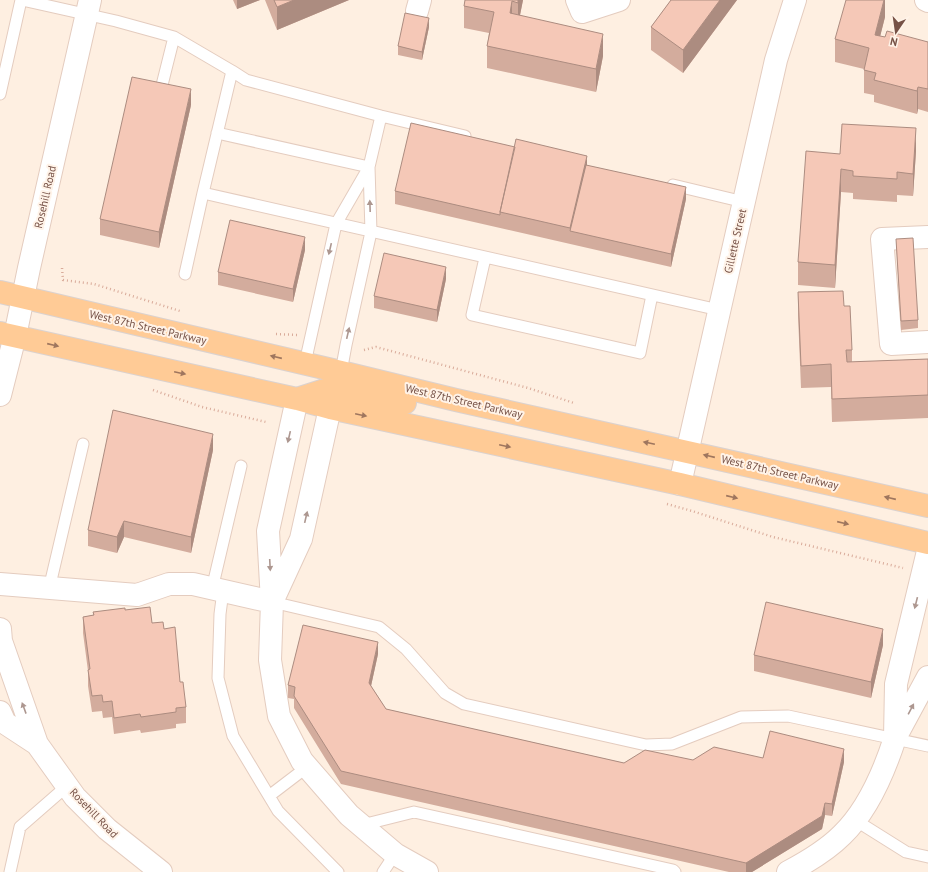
<svg xmlns="http://www.w3.org/2000/svg" width="928" height="872" font-family="'PT Sans',sans-serif">
	<style>
		.lines { fill: none; stroke-linecap: round; stroke-linejoin: round }
		.lane-casing { stroke: #e4ccbf; stroke-width: 13 }
		.street-casing { stroke: #e4ccbf; stroke-width: 24 }
		.primary-casing { stroke: #dbd2cf; stroke-width: 24 }
		.path { stroke: #d9ab9a; stroke-width: 2.5; stroke-dasharray: 1 3; stroke-linecap: butt }
		.lane { stroke: #fff; stroke-width: 11 }
		.street { stroke: #fff; stroke-width: 22 }
		.primary { stroke: #ffcb96; stroke-width: 22 }
		.wall { fill: #d3ac9d }
		.shaded-wall { fill: #ac8c80 }
		.building { fill: #f5c8b7; stroke: #ac8c80 }
		.oneway { fill: #ad9790 }
		.oneway2 { fill: #9f765e }
		.labels { text-anchor: middle; stroke-width: 4; stroke-linejoin: round; paint-order: stroke }
		.street-label { font-size: 11px; fill: #765146; stroke: #fff3e8 }
	</style>
	<rect width="100%" height="100%" fill="#feefe1"/>
	<g class="lines">
		<g class="lane-casing">
			<path id="lane" d="M22 0 116 21 174 37 232 71
				M162 85 174 37
				M0 94 21 0
				M217 133 369 167 381 116
				M465 136 381 116 246 80 232 71 203 193 719 310
				M673 185 744 202
				M485 258 472 315 640 353 652 295
				M185 274 203 193
				M305 363 336 224 369 167 371 232 346 345 341 372
				M49 589 83 444
				M212 589 241 466
				M223 591 220 614 218 678 233 736 278 811 338 872
				M272 602 379 627 406 649 445 693 464 704 637 743 646 745 672 744 741 717 788 716 928 746
				M269 796 307 767
				M855 820 906 852 928 857
				M362 825 414 812 673 870 675 872
				M10 872 20 827 67 786
				M383 872 395 854"/>
		</g>
		<g class="street-casing">
			<path id="street" d="M577 0 582 12 619 0
				M926 0 928 1
				M417 11 420 0
				M928 237 882 239 891 344 928 342
				M0 395 15 336 29 268 90 0
				M297 399 268 531 272 602 301 539 330 408
				M680 484 776 60 795 0
				M928 551 896 684 895 738 928 677
				M0 584 137 595 169 584H193L272 602 270 660 279 716 302 761 349 815 395 854 427 872
				M0 629 1 641 37 744 75 797 107 829 161 872
				M0 712 5 723 37 744
				M788 872C807 862 827 850 842 835 868 810 884 772 895 738"/>
		</g>
		<g class="primary-casing">
			<path id="primary" d="M0 292 341 372 456 400 928 506
				M0 333 297 399 330 408 680 484 928 543
				M297 399 325 390H346L405 403"/>
		</g>
		<path class="path" d="M62 268 63 280 94 284 180 311
			M276 334 297 335
			M364 350 376 347 528 388 574 403
			M153 390 202 407 266 422
			M667 504 692 511 773 537 903 568"/>
		<use href="#lane" class="lane"/>
		<use href="#street" class="street"/>
		<use href="#primary" class="primary"/>
	</g>
	<path class="wall" d="M233 0H260L237 9Z
		M265 0H349L277 30Z
		M465 0H523L520 15 603 56 596 92 487 68V46L489 33 464 28V6Z
		M671 0H737L683 73 651 50V27Z
		M885 0V17L880 36 885 37 928 42V112L918 109 917 114 874 102V95L864 93V69L835 62V39Z
		M429 27 422 60 398 55V46Z
		M191 105 159 248 100 235V219Z
		M916 151 913 196 897 195V202L853 199V193L841 192 835 288 798 285V262L840 154Z
		M587 165 686 199 671 267 395 204V191Z
		M896 239 918 320V328L901 330Z
		M305 250 293 302 218 285V272Z
		M446 279 437 322 374 308V296Z
		M798 292 844 306 852 350V362L928 359V418L832 422 831 387 801 388 798 315Z
		M213 450 191 553 124 537 117 553 88 546V530Z
		M125 610 164 629 180 682 186 707V723L176 724V728L141 733 140 730 114 734 112 717 103 718 102 711 92 712 88 686V671L83 633V617L93 615V612Z
		M883 645 871 698 754 671V655Z
		M378 654 371 686 386 709 624 763 763 758 844 762 832 816 825 815 822 829 752 872H729L341 784 294 708V699L288 698V685Z"/>
	<path class="shaded-wall" d="M237 0H260L237 9Z
		M294 0H349L277 30V7Z
		M518 0H523L518 25Z
		M720 0H737L683 73V50Z
		M884 0H885V17L875 57V35Z
		M512 1V24L510 13Z
		M429 18V27L422 60V52Z
		M603 34V56L596 92V69Z
		M918 87V109L917 114V91Z
		M191 89V105L159 248V232Z
		M916 128V151L913 196V174Z
		M587 156V172L570 231V228Z
		M841 169V192L835 288V265Z
		M686 187V199L671 267V254Z
		M305 237V250L293 302V289Z
		M446 267V279L437 322V310Z
		M213 434V450L191 553V537Z
		M124 521V537L117 553V537Z
		M883 629V645L871 698V682Z
		M378 642V654L369 695V683Z
		M844 749V762L832 816V804Z
		M825 803V815L822 829 752 872H746V863Z"/>
	<path class="building" d="M274 0H294L277 7Z
		M465 0H518V3L512 1 510 13 603 34 596 69 487 46 494 12 464 6Z
		M671 0H720L683 50 651 27Z
		M846 0H884L875 35 885 37 887 31 928 42V89L918 87 917 91 874 80 876 73 864 70 869 48 835 39Z
		M405 13 429 18 422 52 398 46Z
		M132 77 191 89 159 232 100 219Z
		M411 123 515 147 500 212V215L395 191Z
		M842 124 916 128 913 174 897 172V179L853 176V171L841 169 835 265 798 262 806 151 840 154Z
		M516 139 587 156 570 228 500 212Z
		M586 165 686 187 671 254 570 231Z
		M230 220 305 237 293 289 218 272Z
		M913 238 918 320 901 321 896 239Z
		M384 253 446 267 437 310 374 296Z
		M843 291 844 306H850L852 350H846L847 362 928 359V395L832 399 831 364 801 366 798 292Z
		M113 410 213 434 191 537 124 521 117 537 88 530Z
		M766 602 883 629 871 682 754 655Z
		M150 607 152 623 163 622 164 629 175 627 180 682H183L186 707 176 708V712L141 717 140 714 114 718 112 701 103 702 102 695 92 696 88 670 90 669 83 617 94 615 93 612 125 608V610Z
		M303 625 378 642 369 683 386 709 624 763 645 750 693 760 714 747 763 758 770 731 844 749 832 804 825 803 822 816 746 863 341 771 294 696 295 687 288 685Z"/>
	<defs><path id="oneway-solid" d="M-6-.8H1V-3.2L6.5 0L1 3.2V.8H-6Z"/></defs>
	<g class="oneway">
		<use href="#oneway-solid" transform="translate(370 206) rotate(-92)"/>
		<use href="#oneway-solid" transform="translate(330 249) rotate(103)"/>
		<use href="#oneway-solid" transform="translate(348 333) rotate(-77)"/>
		<use href="#oneway-solid" transform="translate(289 437) rotate(103)"/>
		<use href="#oneway-solid" transform="translate(306 517) rotate(-77)"/>
		<use href="#oneway-solid" transform="translate(270 565) rotate(87)"/>
		<use href="#oneway-solid" transform="translate(916 603) rotate(104)"/>
		<use href="#oneway-solid" transform="translate(24 708) rotate(-110)"/>
		<use href="#oneway-solid" transform="translate(911 709) rotate(-62)"/>
	</g>
	<g class="oneway2">
		<use href="#oneway-solid" transform="translate(53 345) rotate(13)"/>
		<use href="#oneway-solid" transform="translate(276 357) rotate(-167)"/>
		<use href="#oneway-solid" transform="translate(180 373) rotate(12)"/>
		<use href="#oneway-solid" transform="translate(361 415) rotate(12)"/>
		<use href="#oneway-solid" transform="translate(649 443) rotate(-168)"/>
		<use href="#oneway-solid" transform="translate(505 446) rotate(12)"/>
		<use href="#oneway-solid" transform="translate(709 456) rotate(-167)"/>
		<use href="#oneway-solid" transform="translate(732 497) rotate(13)"/>
		<use href="#oneway-solid" transform="translate(890 498) rotate(-167)"/>
		<use href="#oneway-solid" transform="translate(843 523) rotate(13)"/>
	</g>
	<g class="labels">
		<g class="street-label">
			<text transform="translate(45 197) rotate(-77)" y="4">Rosehill Road</text>
			<text transform="translate(735 241) rotate(-77)" y="4">Gillette Street</text>
			<text transform="translate(148 327) rotate(13)" y="4">West 87th Street Parkway</text>
			<text transform="translate(464 401) rotate(13)" y="4">West 87th Street Parkway</text>
			<text transform="translate(780 472) rotate(13)" y="4">West 87th Street Parkway</text>
			<text transform="translate(94 813) rotate(46)" y="4">Rosehill Road</text>
		</g>
	</g>
	<g transform="translate(896 32) rotate(193)" stroke="#fff3e8" stroke-width="3" paint-order="stroke">
	<path d="M0-3L7 15L0 10L-7 15Z" fill="#765146"/>
	<text y="-6" font-size="11" font-weight="bold" text-anchor="middle" fill="#765146">N</text>
	</g>
</svg>
